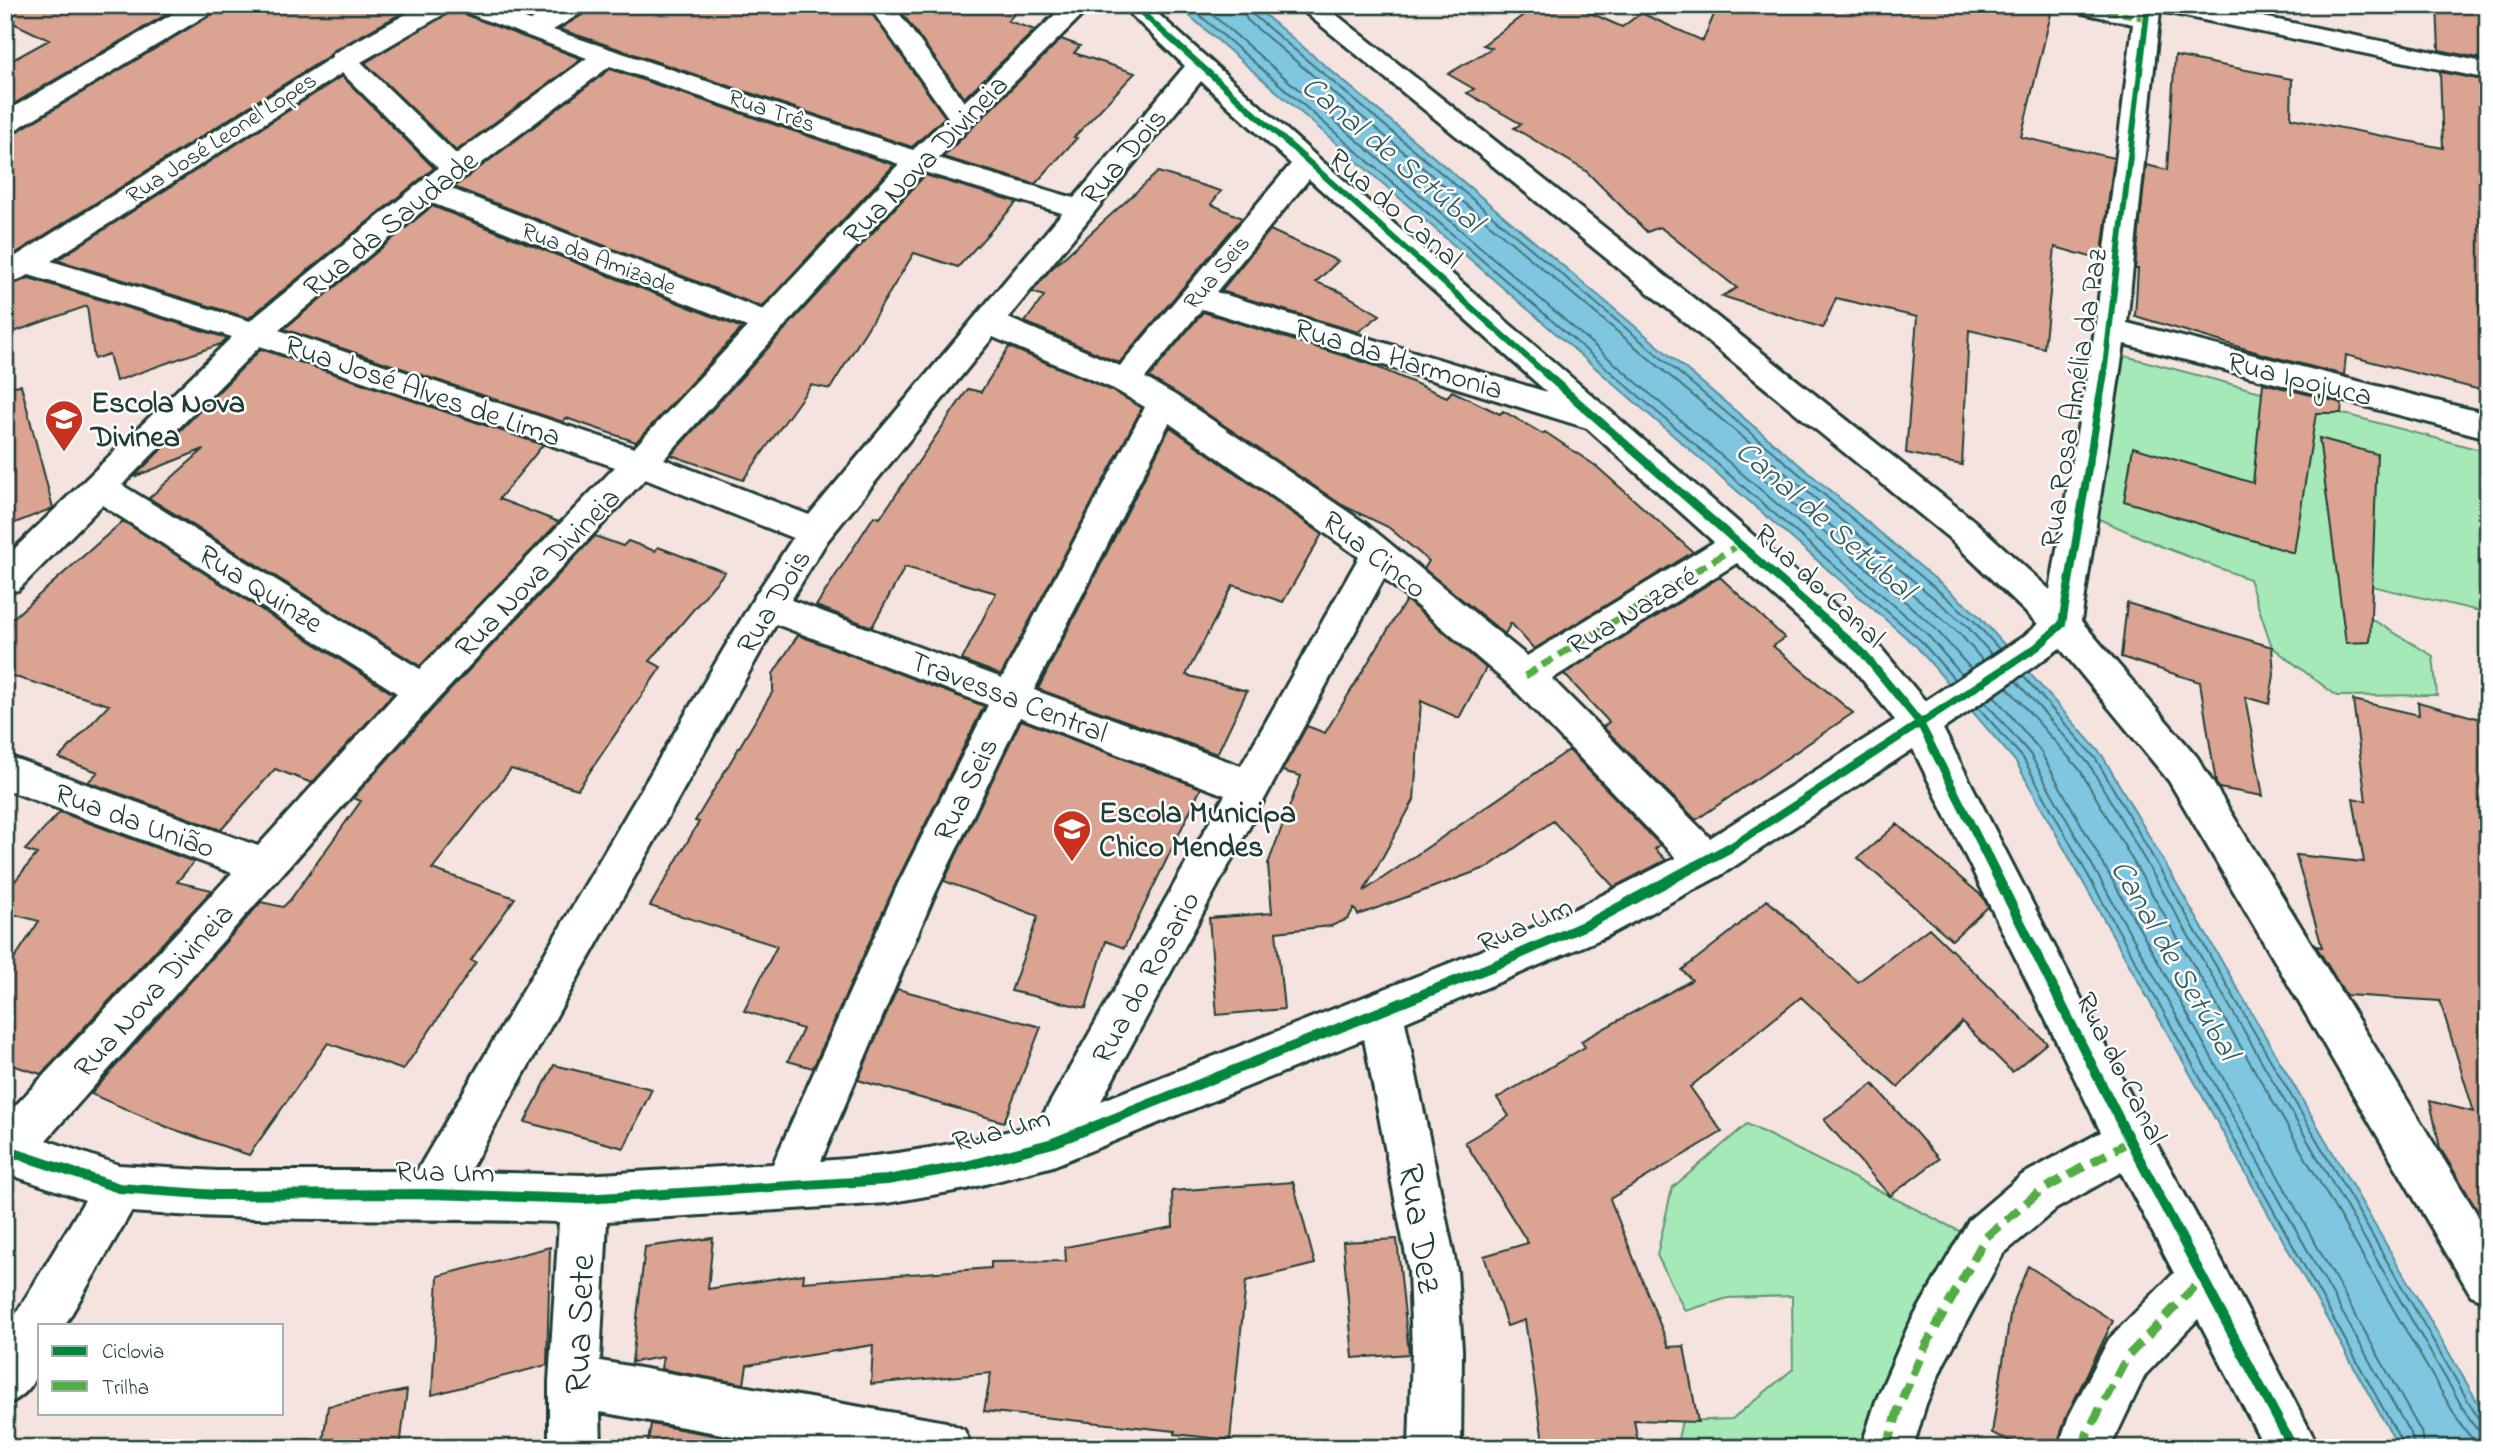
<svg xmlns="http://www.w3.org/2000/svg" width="2493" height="1453" font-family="'Indie Flower',sans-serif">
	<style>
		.green { fill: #a5eab6; stroke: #629475; stroke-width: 2 }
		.water { fill: #7fc6e0; stroke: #598f9b; stroke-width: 2 }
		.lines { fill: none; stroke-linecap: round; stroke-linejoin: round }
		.shore { stroke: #457479; stroke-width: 2 }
		.building { fill: #daa392; stroke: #1f3d34; stroke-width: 2 }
		.minor-casing { stroke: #1f3d34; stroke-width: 6 }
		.minor { fill: #fff; fill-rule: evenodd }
		.quiet-far2 { stroke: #52ad45; stroke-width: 5; stroke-dasharray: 10 5; stroke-linecap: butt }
		.quiet-far1 { stroke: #52ad45; stroke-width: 7; stroke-dasharray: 13 7; stroke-linecap: butt }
		.quiet { stroke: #52ad45; stroke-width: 9; stroke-dasharray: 17 9; stroke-linecap: butt }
		.cycleway-far2-casing { stroke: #fff; stroke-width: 10 }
		.cycleway-far1-casing { stroke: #fff; stroke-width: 12 }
		.cycleway-casing { stroke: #fff; stroke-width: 15 }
		.cycleway-far2 { stroke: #00873e; stroke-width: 6 }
		.cycleway-far1 { stroke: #00873e; stroke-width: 8 }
		.cycleway { stroke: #00873e; stroke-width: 10 }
		.labels { text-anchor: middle; stroke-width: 5; stroke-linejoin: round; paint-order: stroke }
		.far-street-label { font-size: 24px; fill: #1f3d34; stroke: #fff }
		.street-label { font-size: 30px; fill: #1f3d34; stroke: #fff }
		.poi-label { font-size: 30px; font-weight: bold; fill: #1f3d34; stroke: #fff; text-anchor: start }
		.water-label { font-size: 32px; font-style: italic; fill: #375f5f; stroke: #fff }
		.near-street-label { font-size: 37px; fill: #1f3d34; stroke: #fff }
	</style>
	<rect width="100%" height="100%" fill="#f4e3de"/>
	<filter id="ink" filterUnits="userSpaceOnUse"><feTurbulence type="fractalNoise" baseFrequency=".0143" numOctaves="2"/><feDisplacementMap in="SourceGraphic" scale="14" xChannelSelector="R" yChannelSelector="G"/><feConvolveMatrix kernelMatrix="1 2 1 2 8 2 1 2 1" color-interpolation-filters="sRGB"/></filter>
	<g filter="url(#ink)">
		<path class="green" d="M2121 355 2488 452V613L2359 583 2370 618 2433 656 2437 695 2337 696 2272 647 2249 579 2163 547 2085 513Z
			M1747 1124 1965 1234 1862 1448H1676L1682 1421 1732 1419 1793 1369 1792 1296 1728 1298 1685 1311 1657 1255 1672 1188Z"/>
		<path class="water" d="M1177 5H1253L1978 615 2102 755 2488 1420V1448H2399L2016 762 1916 646Z"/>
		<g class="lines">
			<path class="shore" d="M1188 5 1920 640 1955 680
				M1201 5 1926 633 1962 675
				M1241 5 1247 20 1967 626 1992 655
				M1250 5 1252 14 1973 620 2000 650
				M1971 669 1933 626 1759 475 1758 470 1763 469 1960 634 1983 661
				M2023 676 2096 759 2478 1418 2488 1422
				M2016 681 2089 764 2471 1422 2477 1429 2488 1431
				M2007 687 2080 770 2462 1427 2472 1438 2488 1441
				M1994 696 2039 749 2421 1432 2424 1448
				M1985 702 2030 754 2412 1437 2414 1448
				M1978 707 2023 758 2405 1448"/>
		</g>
		<path class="building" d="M20 5H182L5 109V64L49 40 5 19V16L16 12Z
			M220 5H417L333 51 329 56 5 260V135L16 132 216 12Z
			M499 5H552L530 18Z
			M591 5H866L945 117 912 147 559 29 587 12Z
			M896 5H1022L1008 21 1035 30 964 98Z
			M1537 5H1573L1622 27 1641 13 1703 41 1718 5H2009L2051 14 2021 137 2114 158 2101 260 2055 247 2044 348 1969 330 1962 465 1906 453 1917 317 1836 298 1823 328 1722 296 1737 288 1660 227 1647 232 1586 171 1514 128 1521 124 1467 93 1474 89 1448 74 1492 48 1483 45Z
			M2437 5H2482V24L2488 25V60L2439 50Z
			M455 8 458 12 582 59 456 151 365 63Z
			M1061 39 1080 46 1074 53 1135 73 1074 137 1077 138 1035 184 943 157Z
			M2175 56 2292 79 2291 118 2443 148 2440 72 2488 81V392L2346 355 2344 375 2266 355 2135 316 2138 269H2135L2146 165 2167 170Z
			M610 69 894 165 762 307 454 187Z
			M342 76 434 168 249 318 57 260Z
			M1158 172 1221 191 1211 204 1242 218 1119 363 1025 322 1044 296 1032 292 1049 271Z
			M925 175 1017 202 958 267 914 253 830 389 811 385 743 480 671 455Z
			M432 206 742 328 636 442 566 418 563 422 284 329Z
			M1270 230 1338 261 1316 282 1341 292 1380 315 1358 332 1221 291Z
			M29 278 227 338 221 344 116 381 109 354 94 359 87 306 5 335V283L14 284Z
			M1203 312 1370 364 1447 397 1452 391 1500 414 1503 411 1543 434 1545 432 1596 466 1693 552 1534 649 1511 623 1505 634 1424 569 1429 561 1388 527 1342 505 1176 393 1149 377Z
			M1009 347 1113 391 1142 408 1001 675 962 660 996 593 905 567 872 627 816 606 874 516 880 518 968 389 981 392Z
			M261 349 543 445 499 499 559 522 420 666 149 498 204 449 134 477Z
			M2263 383 2342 403 2341 413H2316L2294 553 2124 501 2133 447 2253 483Z
			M21 385 53 508 5 527V387Z
			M1170 427 1322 534 1283 602 1233 585 1186 675 1247 691 1217 754 1038 689Z
			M2319 438 2377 454 2370 642 2346 643Z
			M123 521 393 694 312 783 275 769 221 830 88 782 98 772 59 758 109 705 5 674V625Z
			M595 536 623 546 628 541 655 551 658 547 725 572 650 661 661 667 578 789 511 769 432 869 515 898 471 960 476 962 403 1070 328 1043 249 1155 167 1127 91 1094 261 902 283 907 290 900 361 801 353 798 438 703Z
			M1720 577 1785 638 1773 646 1853 713 1696 820 1603 727 1609 722 1564 674Z
			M1406 600 1486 668 1459 718 1421 701 1414 800 1364 891 1569 750 1660 845 1655 849 1666 860 1614 887 1553 821 1488 867 1358 915 1354 908 1348 919 1331 926 1276 932 1284 1009 1217 1015 1209 918 1272 913 1268 864 1301 776 1282 771 1307 726 1325 733Z
			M2127 603 2272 647 2274 675 2269 704 2245 697 2263 796 2219 788 2216 783 2200 682 2121 657Z
			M798 635 984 706 896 883 813 1068 788 1061 803 1029 744 1011 777 946 650 906 699 822 695 821 773 691V674Z
			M2353 700 2419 715 2418 702 2488 721V1227L2440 1148 2430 1101 2474 1112 2440 1001 2346 995 2316 946 2322 947 2296 855 2364 862 2353 798 2366 801Z
			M1021 720 1201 788 1124 948 1106 941 1086 1008 1011 991 1038 916 944 881Z
			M60 812 194 862 177 882 212 890 41 1074 5 1063V973L39 921 5 912V893L37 854 25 850Z
			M1897 824 1983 897 1988 907 1952 940 1858 858Z
			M1767 900 1858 982 1929 928 2047 1043 2012 1072 1962 1022 1898 1087 1801 997 1690 1087 1722 1132 1610 1199 1669 1347 1684 1346 1698 1422 1634 1420 1639 1448H1544L1525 1320 1507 1326 1484 1256 1528 1243 1465 1142 1509 1116 1497 1098 1585 1047 1581 1041 1692 980 1682 970 1732 931Z
			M897 989 1041 1027 1004 1122 858 1080Z
			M554 1065 652 1089 624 1148 525 1122Z
			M1873 1084 1939 1159 1890 1196 1824 1120Z
			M1293 1182 1315 1264 1246 1281 1230 1440 1175 1434V1431L984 1411 991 1373 871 1384 873 1345 747 1365 744 1384 661 1369 663 1357 632 1362 645 1247 713 1238 708 1289 804 1274 803 1282 991 1268V1262L1066 1261 1065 1247 1173 1227 1172 1191Z
			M1397 1239 1409 1354 1353 1358 1343 1242Z
			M550 1247 547 1365 432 1395 438 1276Z
			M2028 1266 2113 1321 2067 1415 2056 1448H2025L1992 1433 2011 1309Z
			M407 1390 400 1448H322L328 1406Z
			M651 1424 735 1439 733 1448H647Z"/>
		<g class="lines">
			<g class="minor-casing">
				<path id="minor" d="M5 5H18L14 11 5 14Z
					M188 5H218L215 10 15 130 5 132V112Z
					M423 5H454L451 10 361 62 456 154 587 58 459 10 456 5H491L530 21 558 5H589L586 10 553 30 913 150 948 117 868 5H893L964 102 1065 5H1092L938 158 1074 198 1185 66 1121 5H1148L1317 157 1875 641 1925 701 2024 636 2038 624 1949 538 1296 5H1324L1973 520 2050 590 2095 330 2133 24 2069 10 2066 5H2116L2135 9V5H2204L2488 63V79L2160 11 2127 323 2488 414V438L2124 344 2081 621 2197 757 2488 1232V1302L2471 1295 2169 781 2060 648 1943 729 2146 1125 2221 1260 2319 1448H2265L2198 1319 2145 1375 2110 1448H2058L2069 1416 2109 1339 2174 1273 2121 1172 2056 1209 2003 1254 1944 1363 1926 1404 1913 1448H1861L1876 1401 1908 1327 1969 1220 2022 1175 2101 1132 1913 749 1721 875 1605 937 1405 1022 1457 1271 1462 1350 1461 1448H1409L1412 1350 1409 1271 1364 1039 1053 1166 966 1189 887 1203 607 1221 600 1361 946 1422 964 1430 972 1448H800L600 1412 601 1448H549V1382L559 1222C416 1217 273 1223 131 1212L65 1325H40C40 1361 43 1390 5 1405V1332L85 1200 5 1173V1117L232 873 5 789V755L258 846 397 693 102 505 18 590 5 594V558L232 337 29 275 13 282 5 280V263L331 58 334 53ZM610 66 899 164 763 310 449 188ZM342 73 438 168 250 321 51 261ZM1201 81 1291 164 1120 366 1008 318ZM924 172 1062 213 809 515 664 459ZM1309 179 1547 392 1216 292ZM432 203 747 327 634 448 279 330ZM1202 309 1587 428 1714 542 1527 656 1366 524 1175 395 1145 378ZM993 337 1114 389 1145 407 1002 678 791 600 827 541ZM260 346 615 467 420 669 122 485ZM1169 423 1359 557 1241 766 1034 690ZM645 479 793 538 755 596 417 1171H217L119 1165 46 1140 436 701ZM1737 563 1849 663 1895 720 1710 838 1552 679ZM1384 578 1512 687 1676 858 1575 909 1478 952 1101 1101ZM776 624 988 705 898 884 773 1164 584 1175 469 1172ZM1020 717 1225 795 1038 1124C964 1143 898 1156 821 1161L933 898Z"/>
			</g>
			<use href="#minor" class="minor"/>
			<path class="quiet-far2" d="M2078 5 2146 19"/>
			<path class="quiet-far1" d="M1525 676 1740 544"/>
			<path class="quiet" d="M1887 1448 1901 1401 1926 1345 1986 1237 2039 1192 2130 1141
				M2084 1448 2087 1434 2127 1357 2204 1277"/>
			<g class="cycleway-far2-casing">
				<path id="cycleway-far2" d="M1133 5 1547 375
					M2104 375 2148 5"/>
			</g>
			<g class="cycleway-far1-casing">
				<path id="cycleway-far1" d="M1545 373 1862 652 1920 723 1984 850
					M1726 850 2037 647 2062 624 2104 373"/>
			</g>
			<g class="cycleway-casing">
				<path id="cycleway" d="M1983 848 2130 1141 2293 1448
					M5 1150 119 1188 217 1195 430 1194 584 1199 887 1180 966 1166 1053 1143 1493 966 1590 923 1729 848"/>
			</g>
			<use href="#cycleway-far2" class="cycleway-far2"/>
			<use href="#cycleway-far1" class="cycleway-far1"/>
			<use href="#cycleway" class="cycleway"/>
		</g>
	</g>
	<defs>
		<g id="school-pin" transform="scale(2.0125)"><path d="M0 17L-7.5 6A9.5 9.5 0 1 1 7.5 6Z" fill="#c8321e" stroke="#fff"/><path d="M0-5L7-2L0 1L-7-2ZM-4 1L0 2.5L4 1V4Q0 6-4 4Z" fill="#fff"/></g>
	</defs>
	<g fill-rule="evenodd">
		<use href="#school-pin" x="64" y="419"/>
		<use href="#school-pin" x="1072" y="829"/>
	</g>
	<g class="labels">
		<g class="far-street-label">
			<text transform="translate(772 110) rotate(19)" y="8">Rua Três</text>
			<text transform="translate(221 137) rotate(-33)" y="8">Rua José Leonel Lopes</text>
			<text transform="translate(599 258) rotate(21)" y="8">Rua da Amizade</text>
			<text transform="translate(1216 272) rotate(-50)" y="8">Rua Seis</text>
		</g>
		<g class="street-label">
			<text transform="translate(1123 156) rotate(-50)" y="10">Rua Dois</text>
			<text transform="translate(925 159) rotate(-46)" y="10">Rua Nova Divineia</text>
			<text transform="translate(1396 208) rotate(41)" y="10">Rua do Canal</text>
			<text transform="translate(390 223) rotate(-39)" y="10">Rua da Saudade</text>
			<text transform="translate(1399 358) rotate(17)" y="10">Rua da Harmonia</text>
			<text transform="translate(2300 378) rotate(14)" y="10">Rua Ipojuca</text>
			<text transform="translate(423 390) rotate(19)" y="10">Rua José Alves de Lima</text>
			<text transform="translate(2073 398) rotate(-81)" y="10">Rua Rosa Amélia da Paz</text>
			<text transform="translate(1375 554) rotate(38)" y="10">Rua Cinco</text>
			<text transform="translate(537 572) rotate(-46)" y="10">Rua Nova Divineia</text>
			<text transform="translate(1820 585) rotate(43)" y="10">Rua do Canal</text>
			<text transform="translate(261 588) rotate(32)" y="10">Rua Quinze</text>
			<text transform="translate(773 601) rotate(-59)" y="10">Rua Dois</text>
			<text transform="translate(1632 610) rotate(-31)" y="10">Rua Nazaré</text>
			<text transform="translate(1009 696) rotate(21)" y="10">Travessa Central</text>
			<text transform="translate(965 789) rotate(-64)" y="10">Rua Seis</text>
			<text transform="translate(135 820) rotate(20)" y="10">Rua da União</text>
			<text transform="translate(1525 924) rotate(-24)" y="10">Rua Um</text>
			<text transform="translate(1145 977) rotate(-61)" y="10">Rua do Rosario</text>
			<text transform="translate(153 990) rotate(-48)" y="10">Rua Nova Divineia</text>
			<text transform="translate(2122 1068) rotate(63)" y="10">Rua do Canal</text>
			<text transform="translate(1001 1129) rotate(-15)" y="10">Rua Um</text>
			<text transform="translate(445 1171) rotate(1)" y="10">Rua Um</text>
		</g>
		<g class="poi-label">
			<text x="91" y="412">Escola Nova<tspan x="91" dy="34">Divinea</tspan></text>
			<text x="1099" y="822">Escola Municipa<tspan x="1099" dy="34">Chico Mendes</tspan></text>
		</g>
		<g class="water-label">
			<text transform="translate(1393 153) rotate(40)" y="11">Canal de Setúbal</text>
			<text transform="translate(1826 519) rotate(41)" y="11">Canal de Setúbal</text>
			<text transform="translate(2176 959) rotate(60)" y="11">Canal de Setúbal</text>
		</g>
		<g class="near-street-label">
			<text transform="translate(1422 1228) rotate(81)" y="13">Rua Dez</text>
			<text transform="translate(578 1324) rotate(-88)" y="13">Rua Sete</text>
		</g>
	</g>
	<rect width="2493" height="1453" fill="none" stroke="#fff" stroke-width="28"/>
	<rect x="14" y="14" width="2465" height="1425" fill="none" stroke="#1f3d34" stroke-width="2.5" filter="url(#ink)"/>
	<rect x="38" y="1324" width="245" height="91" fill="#ffffff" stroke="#a5b1ae" stroke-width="2"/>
	<rect x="52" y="1346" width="35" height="10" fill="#00873e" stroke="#a5b1ae" stroke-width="2"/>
	<text x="102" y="1358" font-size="21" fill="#1f3d34">Ciclovia</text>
	<rect x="52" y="1381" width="35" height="10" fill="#52ad45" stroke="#a5b1ae" stroke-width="2"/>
	<text x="102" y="1394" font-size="21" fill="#1f3d34">Trilha</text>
</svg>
